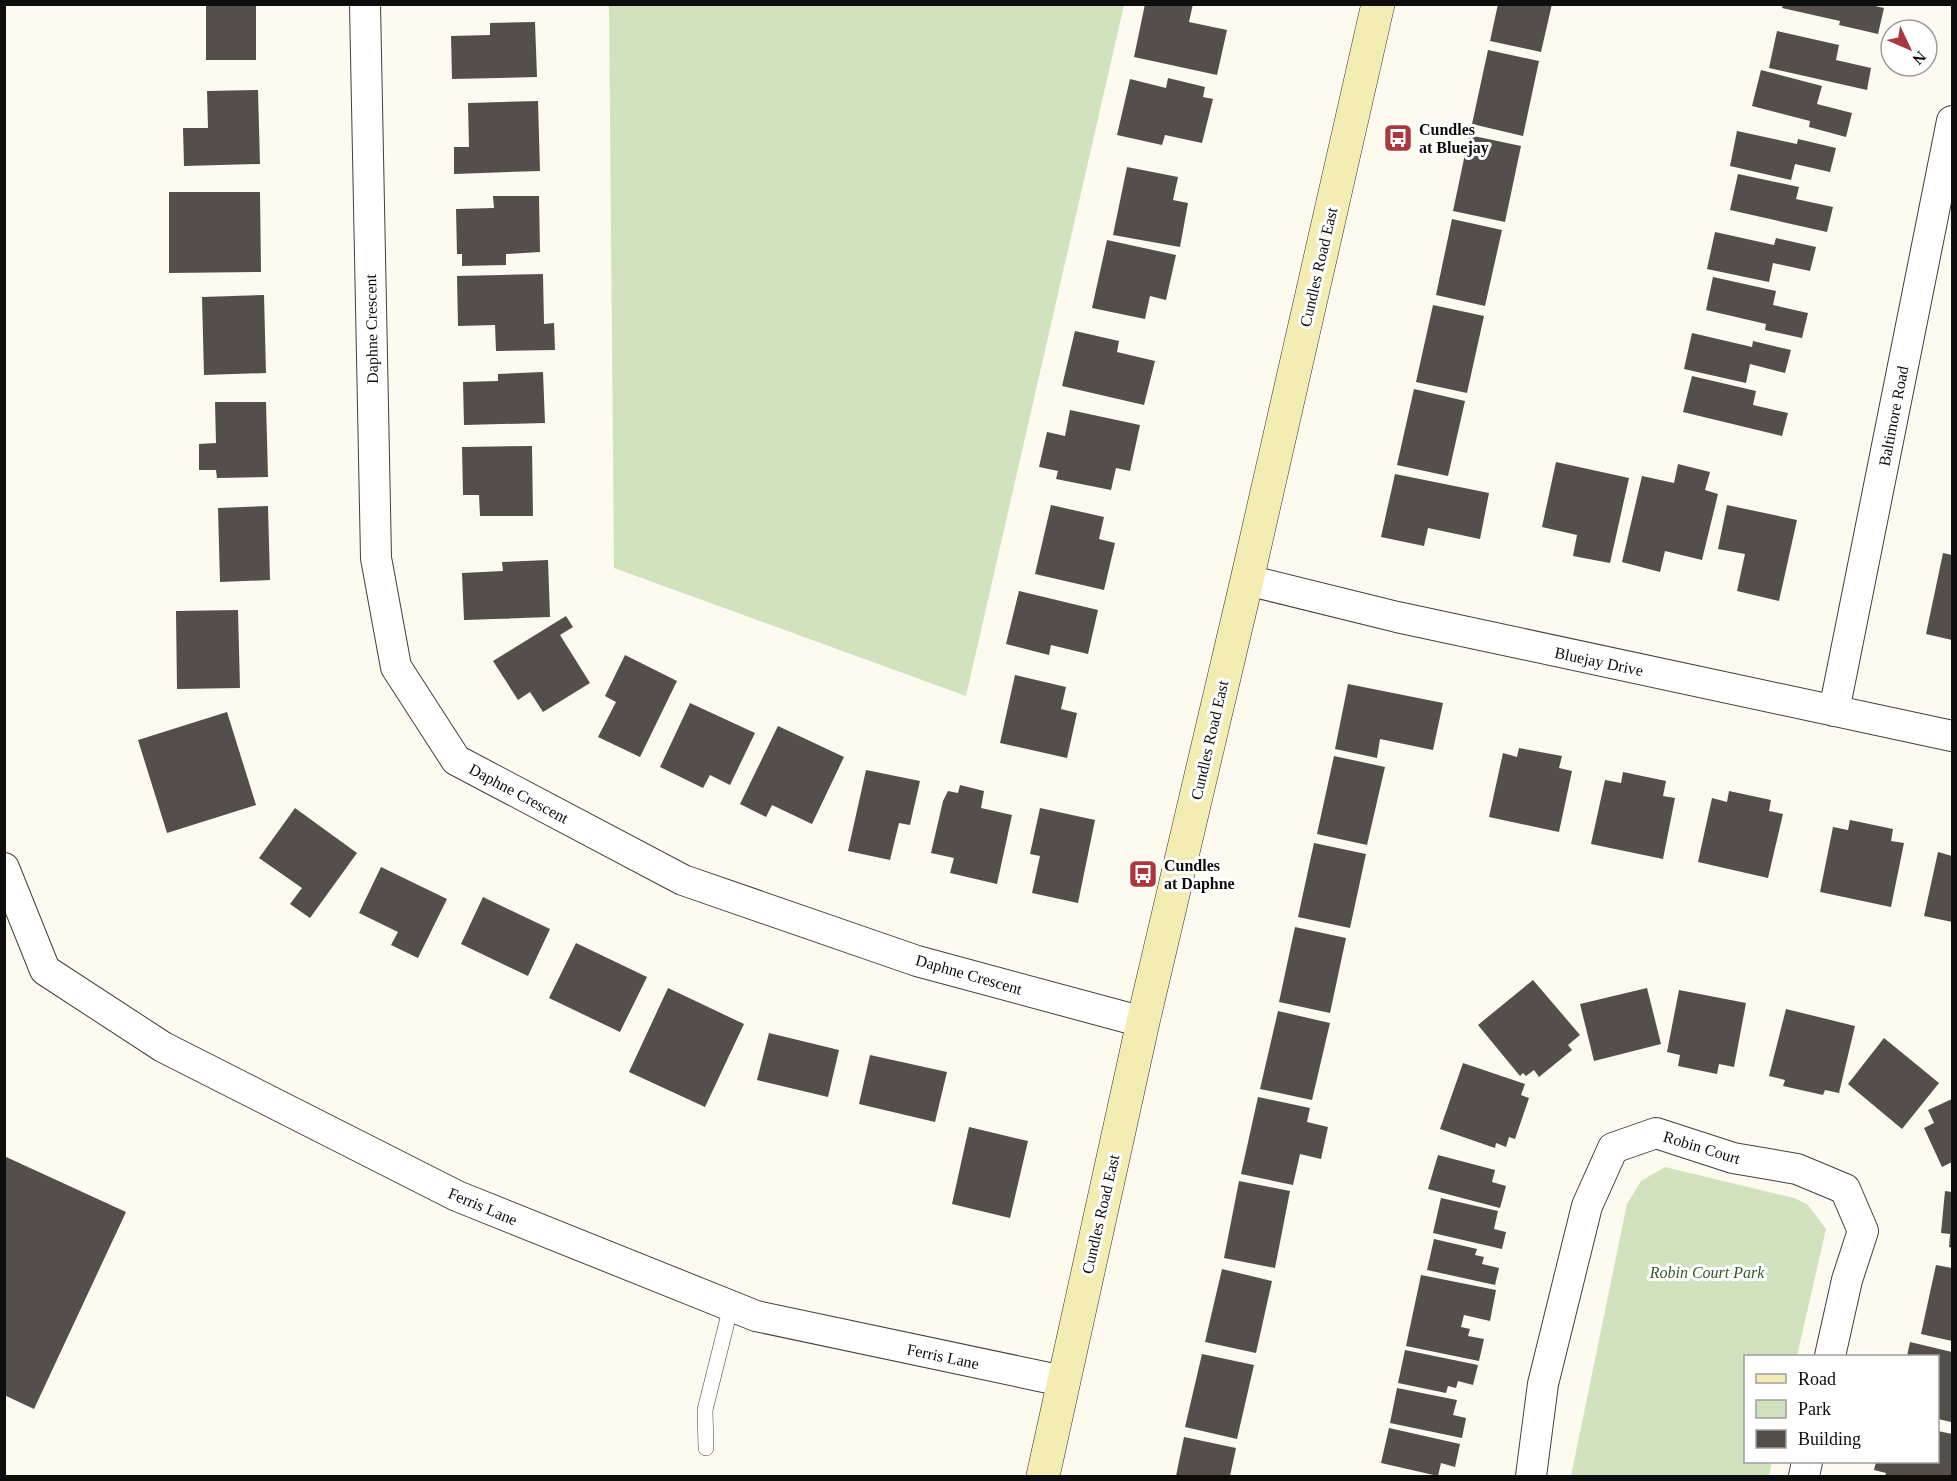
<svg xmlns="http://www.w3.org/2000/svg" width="1957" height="1481" font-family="'Times New Roman',serif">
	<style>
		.green { fill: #d1e3be }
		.building { fill: #554f4b }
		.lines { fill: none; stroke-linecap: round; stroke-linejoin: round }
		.service-casing { stroke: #404040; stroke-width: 16 }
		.minor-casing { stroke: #404040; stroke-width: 32 }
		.secondary-casing { stroke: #2f2f2f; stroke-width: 34 }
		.service { stroke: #fff; stroke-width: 15 }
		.minor { stroke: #fff; stroke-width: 30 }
		.secondary { stroke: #f4edb3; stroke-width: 33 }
		.labels { text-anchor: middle; stroke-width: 6; stroke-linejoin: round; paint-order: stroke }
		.poi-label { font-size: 16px; font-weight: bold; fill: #0d0d0d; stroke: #fff; text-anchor: start }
		.street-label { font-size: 16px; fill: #0d0d0d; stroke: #fff }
		.park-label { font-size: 16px; font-style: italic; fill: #325c26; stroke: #fff }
	</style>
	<rect width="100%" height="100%" fill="#fdfaf0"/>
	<path class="green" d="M609 5H1124L966 696 614 568Z
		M1665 1167 1794 1198 1807 1204 1826 1229 1797 1356H1746V1462H1772L1769 1476H1571L1627 1204 1641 1181Z"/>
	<path class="building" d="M206 4H256V60H206Z
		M1145 4H1193L1189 22 1227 30 1217 75 1134 57Z
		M1498 4H1552L1541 52 1490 41Z
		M1783 4H1866L1884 8 1878 34 1839 25 1840 21 1782 8Z
		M535 22 537 77 452 79 451 36 490 35V23Z
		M1777 31 1839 45 1836 60 1871 68 1867 90 1769 68Z
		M1488 50 1539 61 1523 136 1472 124Z
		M1761 70 1822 86 1817 104 1852 113 1846 137 1809 127 1810 121 1752 106Z
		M1168 78 1205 87 1203 97 1213 99 1202 143 1165 135 1162 145 1117 135 1130 79 1166 88Z
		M258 90 260 164 184 166 183 128H208L207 91Z
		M538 101 540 171 454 174V147H469L468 103Z
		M1737 131 1797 144 1798 139 1836 148 1830 172 1795 164 1791 180 1730 166Z
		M1469 135 1521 146 1505 222 1453 211Z
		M1127 167 1178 177 1173 200 1188 203 1180 247 1113 235Z
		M1738 174 1799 187 1796 199 1833 207 1827 232 1730 210Z
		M169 192H260L261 272 169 273Z
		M493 196H539L540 252 506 254V265L462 266V254H457L456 209 494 208Z
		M1452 219 1502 230 1485 306 1436 295Z
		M1715 232 1774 245 1776 238 1816 247 1810 271 1773 263 1769 282 1707 269Z
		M1107 240 1176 255 1166 300 1150 296 1145 319 1092 308Z
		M543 274 544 324 554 323 555 350 496 351 495 325 458 326 457 276Z
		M1713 277 1776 291 1773 305 1808 313 1802 338 1765 330 1766 324 1706 310Z
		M264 295 266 373 204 375 202 297Z
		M1433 305 1484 316 1467 393 1416 382Z
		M1075 331 1119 341 1117 352 1155 361 1144 405 1062 386Z
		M1692 333 1752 347 1753 341 1791 350 1785 373 1750 364 1746 383 1684 369Z
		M543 372 545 423 464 425 463 382 498 381V374Z
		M1692 376 1756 391 1753 405 1788 413 1782 436 1683 412Z
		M1414 389 1465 401 1448 476 1397 465Z
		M215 402H266L268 477 217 478 216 470H199V444L216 443Z
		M1070 410 1140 425 1130 471 1116 468 1111 490 1056 479 1058 471 1039 467 1047 432 1065 436Z
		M532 446 533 516H480L479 495H463L462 447Z
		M1556 462 1629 478 1610 563 1573 556 1577 535 1542 527Z
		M1678 464 1710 472 1705 490 1718 494 1702 560 1665 551 1660 572 1622 562 1642 476 1674 483Z
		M1395 474 1489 493 1480 539 1428 528 1424 546 1381 537Z
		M1051 505 1104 517 1099 539 1115 543 1104 590 1035 574Z
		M1727 505 1797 520 1779 601 1737 591 1745 554 1718 549Z
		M268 506 270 580 220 582 218 508Z
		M1943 553 1952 555V640L1926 634Z
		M548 560 550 617 464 620 462 573 503 571 502 562Z
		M1019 591 1098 610 1088 654 1051 645 1049 655 1006 644Z
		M238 610 240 688 177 689 176 611Z
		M566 616 573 627 560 635 590 683 543 712 530 692 518 700 493 661Z
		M625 655 677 681 640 757 598 737 616 702 605 696Z
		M1015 675 1066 687 1061 709 1077 713 1067 758 1000 743Z
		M1348 684 1443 703 1433 750 1380 739 1377 758 1335 749Z
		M690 703 755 733 730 785 710 775 703 788 660 767Z
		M227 712 256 805 167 833 138 740Z
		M778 726 844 757 812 824 772 805 766 817 740 804Z
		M1519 748 1562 756 1559 768 1572 771 1559 832 1489 817 1503 753 1517 757Z
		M1334 756 1385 767 1367 845 1317 834Z
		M866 770 920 781 910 825 899 823 890 860 848 851Z
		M1623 772 1666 781 1663 796 1675 798 1663 859 1591 844 1605 780 1621 783Z
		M960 785 984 791 981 808 1012 815 997 884 950 873 954 858 931 853 943 801 948 791 958 793Z
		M1729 791 1771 800 1769 811 1783 814 1768 878 1698 862 1712 798 1727 802Z
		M295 808 357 853 310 918 290 904 302 888 259 858Z
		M1040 808 1095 820 1078 903 1032 893 1040 856 1030 854Z
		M1850 820 1893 829 1891 841 1904 843 1891 907 1820 892 1833 827 1848 830Z
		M1314 843 1366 854 1350 928 1298 917Z
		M1938 852 1952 856V922L1924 916Z
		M381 867 447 899 418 958 391 945 398 932 359 913Z
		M483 897 550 929 528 976 461 944Z
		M1295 927 1346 938 1330 1013 1279 1002Z
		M576 943 647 977 620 1032 549 998Z
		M1533 980 1580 1035 1568 1045 1572 1050 1539 1077 1534 1070 1526 1076 1523 1073 1520 1076 1478 1025Z
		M668 988 744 1024 705 1107 629 1072Z
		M1647 988 1661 1044 1594 1061 1580 1004Z
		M1679 990 1746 1003 1734 1067 1719 1064 1717 1074 1678 1066 1680 1055 1667 1052Z
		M1786 1009 1855 1026 1839 1093 1825 1090 1823 1095 1783 1086 1785 1080 1769 1076Z
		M1278 1011 1330 1023 1312 1100 1260 1089Z
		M769 1033 839 1050 828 1097 757 1080Z
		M1884 1038 1939 1083 1902 1129 1848 1084Z
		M870 1055 947 1072 935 1122 859 1104Z
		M1463 1063 1525 1084 1521 1095 1529 1098 1515 1139 1509 1137 1506 1147 1496 1143 1495 1148 1440 1129Z
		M1258 1097 1310 1108 1307 1122 1328 1127 1321 1159 1300 1154 1293 1185 1241 1174Z
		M1952 1099V1162L1942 1167 1924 1128 1934 1123 1928 1110Z
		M969 1127 1028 1141 1010 1218 952 1204Z
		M1438 1155 1495 1170 1492 1182 1506 1186 1500 1208 1428 1189Z
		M4 1156 126 1212 34 1409 4 1395Z
		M1239 1181 1290 1191 1275 1268 1224 1258Z
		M1945 1191 1952 1192V1248L1949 1247 1950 1234 1941 1233Z
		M1441 1198 1498 1211 1494 1229 1506 1232 1502 1249 1433 1233Z
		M1434 1239 1477 1249 1475 1255 1484 1257 1482 1264 1499 1268 1495 1285 1427 1270Z
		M1936 1265 1952 1268V1341L1921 1334Z
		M1222 1269 1272 1281 1256 1353 1205 1342Z
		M1421 1275 1496 1290 1490 1321 1464 1315 1461 1327 1470 1329 1468 1336 1484 1339 1479 1361 1406 1346Z
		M1910 1342 1952 1352V1413L1951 1422 1938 1419V1356H1907Z
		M1405 1350 1478 1365 1473 1385 1458 1381 1456 1388 1448 1386 1446 1393 1398 1383Z
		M1202 1354 1254 1365 1237 1439 1185 1427Z
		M1397 1388 1457 1400 1453 1415 1466 1418 1462 1438 1390 1423Z
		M1389 1428 1460 1444 1455 1467 1441 1463 1438 1476 1381 1463Z
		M1938 1431 1952 1434V1468L1951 1476H1885L1886 1473 1874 1470 1876 1462H1938Z
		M1184 1437 1236 1448 1230 1476H1176Z"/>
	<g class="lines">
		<g class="service-casing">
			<path id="service" d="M706 1448 705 1410 731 1306"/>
		</g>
		<g class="minor-casing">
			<path id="minor" d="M365 4 376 558 396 667 456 760 683 880 917 961 1143 1022
				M1247 580 1397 617 1952 736
				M1834 711 1952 121
				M4 868 45 970 163 1047 457 1196 756 1316 1063 1381
				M1531 1476 1543 1384 1587 1206 1613 1148 1656 1133 1733 1158 1797 1169 1845 1189 1863 1231 1847 1280 1830 1356
				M1804 1476 1807 1462"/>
		</g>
		<g class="secondary-casing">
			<path id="secondary" d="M1043 1476 1143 1022 1247 580 1378 4"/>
		</g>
		<use href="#service" class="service"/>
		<use href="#minor" class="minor"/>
		<use href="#secondary" class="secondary"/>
	</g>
	<defs>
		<g id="bus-square" transform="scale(1.5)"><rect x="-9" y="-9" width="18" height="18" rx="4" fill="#ab383e" stroke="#fff"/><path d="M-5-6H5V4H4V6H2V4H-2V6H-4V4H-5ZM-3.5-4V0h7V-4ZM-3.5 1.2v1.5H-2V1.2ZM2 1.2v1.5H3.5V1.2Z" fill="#fff"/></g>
	</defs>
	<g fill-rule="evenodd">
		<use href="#bus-square" x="1398" y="138"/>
		<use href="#bus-square" x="1143" y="874"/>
	</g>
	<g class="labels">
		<g class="poi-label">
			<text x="1419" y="135">Cundles<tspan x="1419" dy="18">at Bluejay</tspan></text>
			<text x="1164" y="871">Cundles<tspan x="1164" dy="18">at Daphne</tspan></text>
		</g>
		<g class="street-label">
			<text transform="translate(1318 267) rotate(-77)" y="6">Cundles Road East</text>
			<text transform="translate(371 329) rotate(-91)" y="6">Daphne Crescent</text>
			<text transform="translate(1893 416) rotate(-79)" y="6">Baltimore Road</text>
			<text transform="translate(1599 661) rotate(12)" y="6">Bluejay Drive</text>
			<text transform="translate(1209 740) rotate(-77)" y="6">Cundles Road East</text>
			<text transform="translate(519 793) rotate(28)" y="6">Daphne Crescent</text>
			<text transform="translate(969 974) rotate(16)" y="6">Daphne Crescent</text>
			<text transform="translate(1702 1147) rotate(17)" y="6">Robin Court</text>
			<text transform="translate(483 1206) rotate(23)" y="6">Ferris Lane</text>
			<text transform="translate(1100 1214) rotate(-77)" y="6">Cundles Road East</text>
			<text transform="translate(943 1356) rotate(12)" y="6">Ferris Lane</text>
		</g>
		<g class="park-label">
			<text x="1707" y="1278">Robin Court Park</text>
		</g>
	</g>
	<rect width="1957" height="1481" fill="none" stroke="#0d0d0d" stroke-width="12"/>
	<rect x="1744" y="1355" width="195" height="108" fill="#ffffff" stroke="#9e9e9e" stroke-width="1.5"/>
	<rect x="1756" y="1374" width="30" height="9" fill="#f4edb3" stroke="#9e9e9e" stroke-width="1.5"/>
	<text x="1798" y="1385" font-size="18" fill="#0d0d0d">Road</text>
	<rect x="1756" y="1400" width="30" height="18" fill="#d1e3be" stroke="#9e9e9e" stroke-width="1.5"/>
	<text x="1798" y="1415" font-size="18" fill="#0d0d0d">Park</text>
	<rect x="1756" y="1430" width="30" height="18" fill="#554f4b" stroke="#9e9e9e" stroke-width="1.5"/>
	<text x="1798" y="1445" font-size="18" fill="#0d0d0d">Building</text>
	<g transform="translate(1909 48) rotate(134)"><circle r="28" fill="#ffffff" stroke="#9e9e9e" stroke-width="1.5"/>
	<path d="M0-4.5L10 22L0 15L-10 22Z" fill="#ab383e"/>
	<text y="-9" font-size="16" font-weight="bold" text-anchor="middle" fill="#0d0d0d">N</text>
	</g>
</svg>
